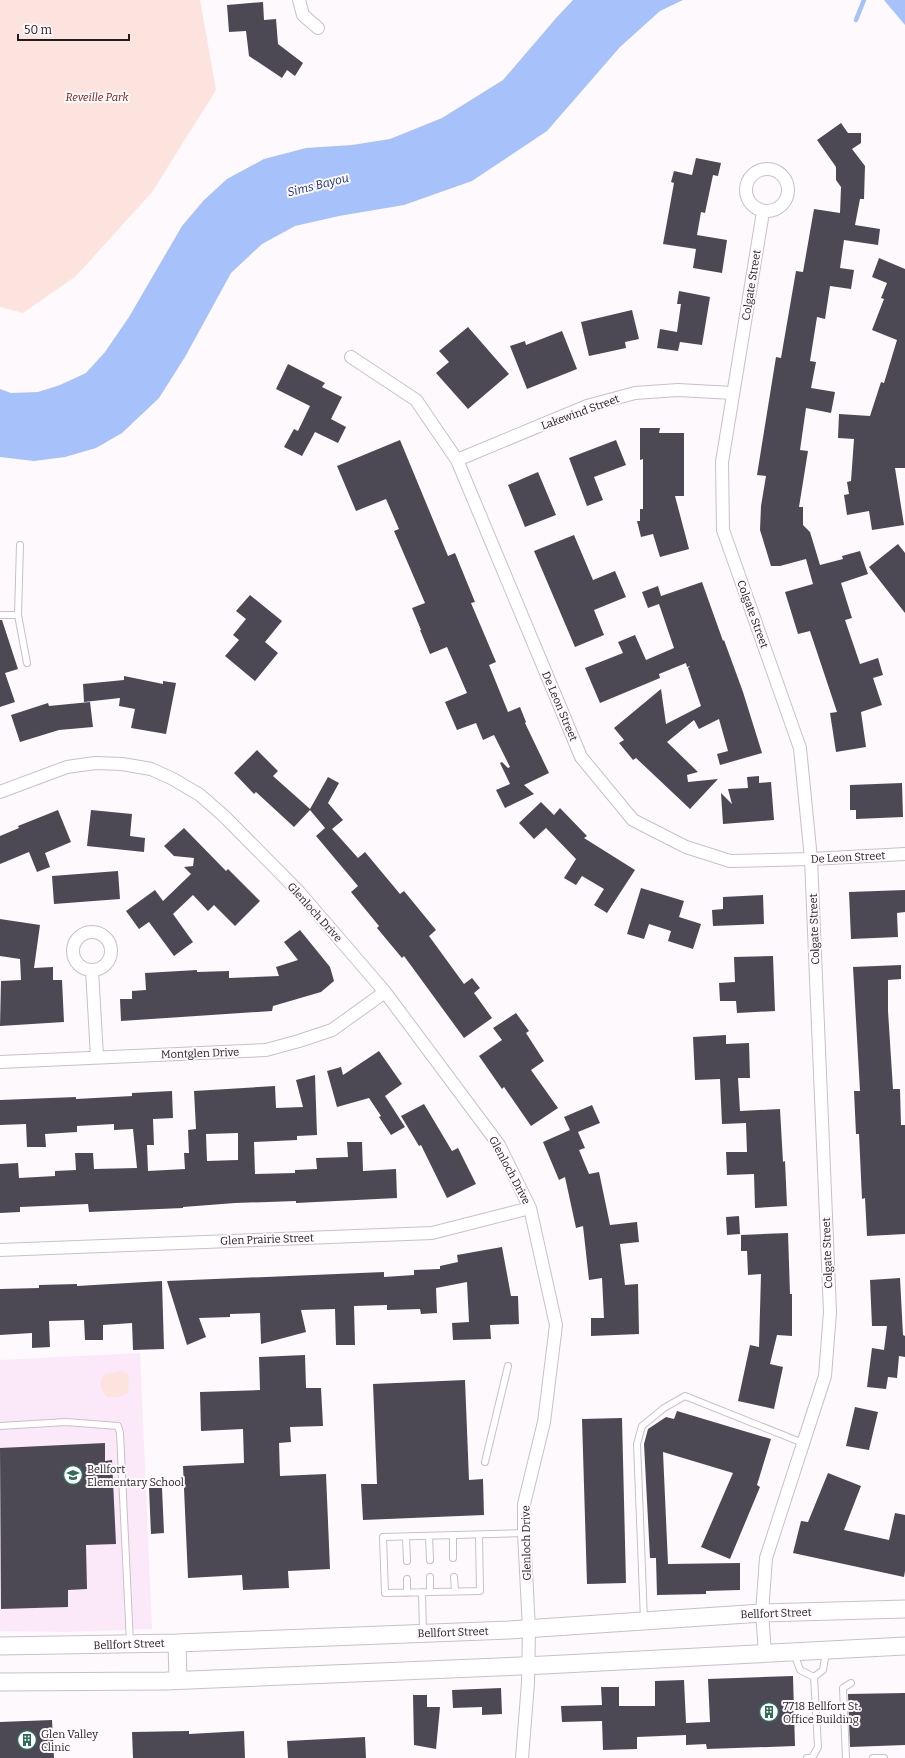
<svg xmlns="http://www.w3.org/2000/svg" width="905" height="1758" font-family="Bitter,serif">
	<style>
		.built { fill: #fbe9fa }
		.green { fill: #fde3dd }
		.water { fill: #a7c1fa }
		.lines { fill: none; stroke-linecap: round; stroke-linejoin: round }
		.stream { stroke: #a7c1fa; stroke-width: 4.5 }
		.building { fill: #4c4955; fill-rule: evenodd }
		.service-casing { stroke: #cabfc9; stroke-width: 8 }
		.minor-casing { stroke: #cabfc9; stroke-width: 14 }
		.secondary-casing { stroke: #cabfc9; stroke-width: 19 }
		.service { stroke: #fff; stroke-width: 6 }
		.minor { stroke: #fff; stroke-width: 12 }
		.secondary { stroke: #fff; stroke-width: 17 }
		.labels { text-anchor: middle; stroke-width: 4; stroke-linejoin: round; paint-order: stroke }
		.park-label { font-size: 11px; font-style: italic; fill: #771302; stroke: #fef9fd }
		.street-label { font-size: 11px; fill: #211c20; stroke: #fef9fd }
		.poi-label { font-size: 11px; fill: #211c20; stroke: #fef9fd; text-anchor: start }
		.water-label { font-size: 12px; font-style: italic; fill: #183180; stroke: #fef9fd }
	</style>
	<rect width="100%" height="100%" fill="#fef9fd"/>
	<path class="built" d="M140 1353 152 1629 66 1632 0 1631V1360Z"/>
	<path class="green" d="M0 0H200L216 90 152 192 76 276 23 313 0 307Z
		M121 1371 129 1375 128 1393 119 1397H107C99 1390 99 1382 104 1374Z"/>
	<path class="water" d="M573 0H683L660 11 620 47 547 131 472 181 404 205 339 216 295 226 262 244 231 273 185 357 159 398 122 433 96 448 65 457 34 461 0 457V389L11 393 38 392 60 385 86 373 105 352 129 317 182 226 204 200 227 179 264 159 306 148 352 145 390 139 442 118 503 80 557 17Z
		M884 0H905V25Z"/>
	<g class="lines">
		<path class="stream" d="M856 20 864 0"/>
	</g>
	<path class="building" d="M263 2 264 20 276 19 278 44 303 63 295 76 287 70 282 78 249 56 246 31 229 32 227 5Z
		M841 123 848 133H861V143L852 149 865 166 864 199H860L855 225 880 229 878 245 844 240 840 268 854 270 851 289 830 286 825 319 817 317 810 361 816 362 811 388 835 392 831 413 806 408 800 450 808 451 799 507H803V525L810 532 820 565 843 559 842 556 860 551 868 574 841 583 852 618 845 620 860 664 878 658 883 675 873 678 882 705 861 712 866 747 836 752 830 713 837 712 810 631 798 634 785 592 813 584 806 559 780 566H771L760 530 761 506 766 476 757 475 776 357 781 358 796 271 803 272 814 209 840 213 841 187 836 180V167L817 140Z
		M696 158 721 163 718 176 713 175 705 213 701 212 697 235 727 240 722 273 693 268 696 249 663 244 674 183 671 182 674 171 692 175Z
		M879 258 905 269V468H895L904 525 872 530 869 511 847 515 844 495 849 494 847 482 851 481 854 439 838 438 839 414 870 416 881 382 884 383 897 340 872 330 884 299 881 298 887 283 872 277Z
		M679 291 710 297 702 345 680 342 678 351 657 348 660 329 677 332 681 304H677Z
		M632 310 639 339 625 342 626 348 589 356 581 322Z
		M468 327 509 374 468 409 436 373 449 362 439 351Z
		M562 331 577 369 527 389 510 346 525 341 526 345Z
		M288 364 325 383 322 387 342 397 331 419 346 427 338 443 315 432 302 456 284 447 294 429 298 431 310 406 276 389Z
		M640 428H660L659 433H684V496H675L689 549 660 557 653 534 641 537 637 521H640V509H643V459L640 460Z
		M400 440 448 556 455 553 475 602 471 603 496 662 489 665 508 712 520 707 526 722 525 723 549 773 524 785 534 794 505 808 496 790 510 784 500 763 502 762 508 768 510 767 494 735 483 740 476 723 457 730 445 702 467 693 447 647 430 654 420 630H421L412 608 425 603 394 531 399 529 386 499 356 511 337 466Z
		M616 440 626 465 594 477 603 500 587 506 569 458Z
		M538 472 556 515 525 527 508 485Z
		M574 535 593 580 615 571 626 597 594 610 604 635 575 647 534 551Z
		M898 544 905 553V613L869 567Z
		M702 582 723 641 724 640 743 692 762 753 720 765 717 754 728 751 719 719 699 729 694 720 667 742 698 772 687 775 688 782 718 779 690 809 636 758 633 760 619 743 624 740 614 728 661 689 666 724 701 706 688 668 690 666 687 667 686 663 659 674 660 678 600 703 585 668 623 653 618 642 635 635 646 660 674 648 659 604 648 608 642 592 658 586 661 596Z
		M250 595 282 621 265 642 278 653 255 681 225 656 239 640 233 635 246 619 236 611Z
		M0 620H2L18 669 5 673 15 702 0 707Z
		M124 676 163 684V681L176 683 166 734 131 728 135 709 119 706 120 698 84 702 83 684 124 680Z
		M90 702 93 727 59 730 20 742 11 715 48 703 49 706Z
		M257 750 278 771 273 776 310 809 328 777 339 783 328 803 343 820 332 829 358 858 365 852 400 894 404 891 436 930 429 936 464 984 472 978 480 988 474 993 492 1018 464 1038 404 956 402 958 377 928 379 926 351 892 358 886 316 836 325 828 310 810 294 827 256 792 254 794 234 773Z
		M759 776V783L771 782 774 820 723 824 721 793 732 804 728 789 748 788 747 777Z
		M902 783 903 817 856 819V810H850V785Z
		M541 802 554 815 560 808 587 836 584 838 635 870 607 913 594 905 604 889 582 876 576 885 564 878 576 859 546 828 534 839 519 823Z
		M58 810 71 842 45 853 50 867 37 872 29 852 0 864V836L19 828 18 826Z
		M91 810 132 814 130 836 145 838 144 852 87 846Z
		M184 828 226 871 228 869 260 901 235 926 214 905 208 911 193 895 173 914 193 942 174 956 149 922 139 929 126 911 155 890 163 901 191 874 184 867 193 866 194 858 174 856 164 846Z
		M118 871 120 899 54 904 52 876Z
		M641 888 684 901 679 917 701 924 693 949 668 941 671 931 649 924 644 939 627 934Z
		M905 890V912L897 913 898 937 851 939 849 892Z
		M763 895 764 924 713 926 712 910 723 909V897Z
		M0 919 40 925 34 968 53 967V980H62L64 1022 0 1026 1 981 21 980 20 959 0 956Z
		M300 930 330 967 334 981 321 992 273 1006 272 1011 121 1021 120 999H132V991L146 990 145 973 197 970V972L229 971V978L279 976 276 967 298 960 284 942Z
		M773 956 775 1011 737 1013 736 1001H720L719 983 735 982 734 957Z
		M901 965V979L888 980V1011L893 1089H900L901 1125H905V1234L867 1236 865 1198 862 1199 859 1134H856L854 1091H860L853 967Z
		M516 1013 529 1031 526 1033 544 1061 531 1070 558 1108 531 1126 504 1087 502 1089 479 1056 502 1040 493 1028Z
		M726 1035V1044L749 1043 750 1078H738L740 1111 780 1109 783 1162 785 1161 787 1206 755 1208 754 1174 727 1175 726 1152H747L746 1123 722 1124 720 1079 695 1080 693 1037Z
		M379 1051 402 1084 385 1096 405 1127 391 1135 379 1117 381 1116 369 1098 337 1107 327 1071 341 1067 343 1075Z
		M315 1075 317 1135 297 1136V1140L254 1142 255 1174 295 1173V1170L317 1169 316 1158 348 1157 347 1142H362L363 1171 396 1169 397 1198 296 1203V1201L235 1203 183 1207V1208L89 1212 88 1204 20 1207V1212L0 1213V1164L18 1163 19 1178 55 1176V1171L76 1170 75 1153H93L94 1169 137 1168 133 1129 114 1130V1124L77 1126V1132L45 1134 46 1147H27L26 1124 0 1125V1100L76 1097V1099L132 1096V1093L172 1091 173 1118 153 1119 154 1145H147L148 1171 185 1169 184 1153H189L188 1130 196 1129 194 1091 275 1086 276 1108 303 1107 296 1080ZM238 1133V1160L207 1161 206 1134Z
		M424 1104 452 1151 458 1148 476 1184 447 1198 421 1145 419 1146 401 1116Z
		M592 1105 600 1123 578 1132 585 1148 579 1150 589 1174 599 1172 610 1225 637 1222 639 1242 620 1244 625 1285 638 1284 639 1334 591 1336V1318H604L602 1278 589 1280 583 1226 576 1228 565 1177 559 1180 543 1142 570 1130 564 1117Z
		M739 1216 740 1234 727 1235 726 1217Z
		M788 1233 790 1294H792V1336L777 1335 770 1364 783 1367 774 1409 738 1401 750 1345 759 1347 761 1274 748 1275 747 1251H741V1235Z
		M502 1247 511 1296H518L519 1324 490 1325 491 1339 453 1340 452 1323 469 1322 467 1282 436 1288 437 1313 421 1314 420 1309 387 1310V1305L354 1306 355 1345H336L335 1309 301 1310 306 1332 261 1344 260 1313 230 1314V1317L199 1318 206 1337 187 1345 167 1281 384 1272V1277L414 1275V1270L440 1269V1266L458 1262 457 1255Z
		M900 1278 903 1335 905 1336V1357L899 1356 897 1378 888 1377 886 1389 867 1387 872 1348 884 1350 887 1326H872L870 1280Z
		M162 1281 164 1349 133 1350 132 1323 103 1325V1340H85L84 1320 49 1321 50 1347 32 1348V1333L0 1335V1289L39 1288V1285L77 1284V1286Z
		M305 1355 306 1388H321L323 1426 290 1427 291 1442 279 1443 280 1476 326 1474 330 1569 288 1571 289 1588 243 1590 242 1575 188 1578 183 1466 244 1463 243 1429 201 1431 200 1392 260 1390 259 1357Z
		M465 1380 469 1480 483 1479 484 1515 363 1520 361 1484H377L373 1384Z
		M855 1407 878 1412 869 1450 846 1446Z
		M677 1411 771 1439 757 1485 760 1487 730 1559 701 1547 733 1473 663 1452 668 1564 740 1563V1590L706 1591V1594L657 1595 656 1558H650L644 1444 648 1429 666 1417 674 1419Z
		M622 1418 626 1583 587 1584 582 1419Z
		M105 1443V1461L112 1460 116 1544 86 1545 87 1589 68 1590V1607L1 1609 0 1448Z
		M828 1473 861 1486 844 1530 889 1540 895 1513 905 1515V1571L904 1577 793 1553 801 1521 808 1522Z
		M149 1488H162L164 1533 151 1534Z
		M793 1676 795 1746 707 1749 706 1744 686 1745V1735L637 1737V1749L603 1750 602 1721 562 1722 561 1706 602 1705 601 1687H619V1706H655V1681L684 1680 686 1723 710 1722 708 1679Z
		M501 1688 502 1714 482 1715V1707L453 1708 452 1690Z
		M905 1693V1745L850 1747 848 1694Z
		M413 1695H427V1707H440L436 1749 414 1745Z
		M52 1720 54 1758H0V1722Z
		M189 1731V1734L244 1731 245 1758H133L132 1732Z
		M365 1737 366 1758H288L287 1741Z"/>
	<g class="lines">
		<g class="service-casing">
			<path id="service" d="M20 545 18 615 27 663
				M0 615H18
				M0 1426 66 1422 118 1426 120 1433 130 1643
				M485 1462 508 1366
				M453 1535V1558
				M479 1535 480 1591 385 1593 383 1537 524 1533
				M429 1536 430 1560
				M406 1537 407 1561
				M430 1577V1592
				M454 1577 455 1591
				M407 1579V1593
				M422 1592 423 1633
				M644 1620 637 1444 642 1426 664 1408 685 1396 803 1443
				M794 1653 800 1670 814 1677 823 1670 826 1652
				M807 1758H812L818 1747 814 1677
				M846 1758 843 1688 851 1683
				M873 1758H884"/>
		</g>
		<g class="minor-casing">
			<path id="minor" d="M299 0 303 15 318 28
				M746 190a21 21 0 1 1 42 0a21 21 0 1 1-42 0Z
				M763 212 722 462 723 530 800 748 811 859 830 1312 825 1376 766 1558 762 1613 765 1653
				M351 357 416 400 457 460 581 757 633 820 686 847 730 861 811 859 905 854
				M457 460 587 406 635 393 678 390 733 393
				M0 792 67 767 95 763 122 764 151 769 173 779 200 795 225 817 299 892 385 992 499 1145 530 1208 556 1325 544 1422 524 1504V1533L529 1629 528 1683 522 1758
				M73 951a19 19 0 1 1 38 0a19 19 0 1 1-38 0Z
				M92 970 97 1057
				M0 1062 266 1050 299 1041 332 1030 385 992
				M0 1250 432 1233 530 1208"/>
		</g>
		<g class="secondary-casing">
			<path id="secondary" d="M177 1643 178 1680
				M0 1646 177 1643 509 1630 762 1613 905 1609
				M0 1682 166 1681 544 1665 905 1646"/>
		</g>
		<use href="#service" class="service"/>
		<use href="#minor" class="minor"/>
		<use href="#secondary" class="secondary"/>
	</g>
	<defs>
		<g id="school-ring" transform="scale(1)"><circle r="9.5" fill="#fef9fd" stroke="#2e6d5a" stroke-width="1.5"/><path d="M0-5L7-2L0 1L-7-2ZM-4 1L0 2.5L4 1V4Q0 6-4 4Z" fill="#2e6d5a"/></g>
		<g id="building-ring" transform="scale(1)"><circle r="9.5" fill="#fef9fd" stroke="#2e6d5a" stroke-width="1.5"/><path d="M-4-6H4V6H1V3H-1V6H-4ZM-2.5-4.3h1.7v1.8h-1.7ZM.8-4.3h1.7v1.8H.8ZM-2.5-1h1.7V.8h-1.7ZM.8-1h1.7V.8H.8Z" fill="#2e6d5a"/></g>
	</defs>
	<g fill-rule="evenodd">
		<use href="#school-ring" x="73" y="1475"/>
		<use href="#building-ring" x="769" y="1712"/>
		<use href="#building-ring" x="27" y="1740"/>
	</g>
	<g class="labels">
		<g class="park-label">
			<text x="97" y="101">Reveille Park</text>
		</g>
		<g class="street-label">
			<text transform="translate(751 285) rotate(-81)" y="4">Colgate Street</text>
			<text transform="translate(580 412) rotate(-20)" y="4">Lakewind Street</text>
			<text transform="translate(753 614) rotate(70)" y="4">Colgate Street</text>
			<text transform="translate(560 706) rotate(67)" y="4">De Leon Street</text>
			<text transform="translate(848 857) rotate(-3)" y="4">De Leon Street</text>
			<text transform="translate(315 912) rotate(48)" y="4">Glenloch Drive</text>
			<text transform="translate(814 929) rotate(-92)" y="4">Colgate Street</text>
			<text transform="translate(200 1053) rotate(-2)" y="4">Montglen Drive</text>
			<text transform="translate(510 1170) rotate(62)" y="4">Glenloch Drive</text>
			<text transform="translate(267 1239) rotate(-2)" y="4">Glen Prairie Street</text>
			<text transform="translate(827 1253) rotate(-92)" y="4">Colgate Street</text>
			<text transform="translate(526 1543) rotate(-91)" y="4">Glenloch Drive</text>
			<text transform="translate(776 1613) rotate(-2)" y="4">Bellfort Street</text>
			<text transform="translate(453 1632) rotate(-2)" y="4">Bellfort Street</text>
			<text transform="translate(129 1644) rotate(-2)" y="4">Bellfort Street</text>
		</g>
		<g class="poi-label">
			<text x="87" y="1473">Bellfort<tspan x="87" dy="13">Elementary School</tspan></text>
			<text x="783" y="1710">7718 Bellfort St.<tspan x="783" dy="13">Office Building</tspan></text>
			<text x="41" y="1738">Glen Valley<tspan x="41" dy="13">Clinic</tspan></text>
		</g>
		<g class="water-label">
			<text transform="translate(318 185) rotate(-14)" y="4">Sims Bayou</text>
		</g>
	</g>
	<path d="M18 34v6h111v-6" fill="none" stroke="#211c20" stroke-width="2"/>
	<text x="24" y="34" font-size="12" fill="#211c20" stroke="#fef9fd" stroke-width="3" paint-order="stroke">50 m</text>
</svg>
